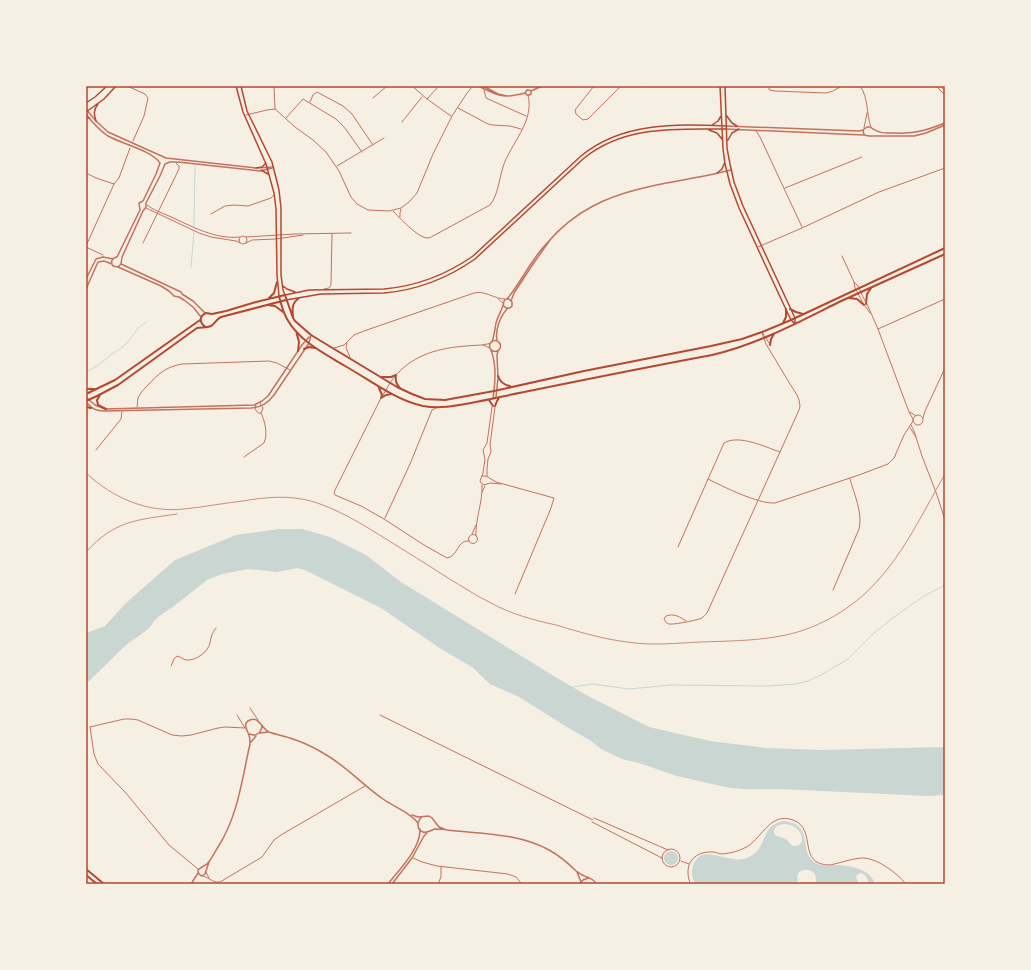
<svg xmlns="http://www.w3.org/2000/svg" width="1031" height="970" font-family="Commissioner,sans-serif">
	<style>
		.water { fill: #c9d6d2; fill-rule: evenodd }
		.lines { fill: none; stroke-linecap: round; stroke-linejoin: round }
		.stream { stroke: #c9d6d2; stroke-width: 1 }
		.pedestrian { stroke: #c5725c; stroke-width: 1 }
		.minor { stroke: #c5725c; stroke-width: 1 }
		.tertiary { stroke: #c5725c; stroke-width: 1.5 }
		.secondary { stroke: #b5482f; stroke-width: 1.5 }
		.primary { stroke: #b5482f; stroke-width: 1.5 }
		.trunk { stroke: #b5482f; stroke-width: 2 }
		.rail { stroke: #cf8b77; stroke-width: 1 }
		.neatline { fill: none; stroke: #b5482f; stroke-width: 1.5 }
	</style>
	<rect width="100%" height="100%" fill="#f6efe4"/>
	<path class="water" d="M279 529H302L330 537 366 555 401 582 557 678 588 696 649 727 710 741 766 748 823 750 945 747V795L927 796 781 789H743L730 788 677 776 639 763 622 759 601 749 591 741 562 724 519 697 490 684 472 667 441 649 381 608 305 570 297 568 277 572 248 569 222 574 207 580 174 606 158 617 154 621 151 626 147 630 126 645 86 684V633L105 626 126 603 175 560 236 535Z
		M783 821C817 824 796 855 818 864 825 867 832 865 839 865 851 866 873 870 874 884H868C869 878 865 874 860 873L857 875C855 878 857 881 860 884H816C816 881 816 877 815 874 811 869 801 868 798 874 797 877 798 881 797 884H696C692 879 691 873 693 866 702 839 731 869 751 856 768 846 760 826 783 821ZM783 824C802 823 809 847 794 846 791 846 789 842 787 840 783 837 779 837 775 835L774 832C774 827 778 825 783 824Z
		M664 858a7 7 0 1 1 14 0a7 7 0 1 1-14 0Z"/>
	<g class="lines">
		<path class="stream" d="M194 226 195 165
			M191 267 194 232
			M86 372C96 367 104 361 112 354 118 350 122 348 127 343 134 335 135 329 146 322
			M572 687 593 684 629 689 671 685 768 686 795 684 808 681 821 675 848 659 874 633 894 617 924 596 945 585"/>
		<path class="pedestrian" d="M96 178 114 184
			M86 246 114 184 119 178 130 148
			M86 247 103 255
			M171 666 174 659 177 656C181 657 183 659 186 660 196 661 208 652 210 643 211 637 212 633 216 628
			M250 708 258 720
			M237 715 245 728
			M380 715 593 820
			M594 818 668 850
			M592 822 662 858
			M662 858a9 9 0 1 1 18 0a9 9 0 1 1-18 0Z
			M681 861 689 864
			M691 884C688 879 688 875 688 870 689 857 701 851 713 852 716 852 719 854 722 854 731 853 740 851 748 846 763 836 771 812 793 820 818 829 796 865 830 865 840 863 850 859 861 858 876 857 897 873 906 884"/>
		<path class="minor" d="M127 86 145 94 148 98 144 116 133 141
			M274 86 275 109
			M412 86 427 99 451 116
			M594 86 575 110 576 114 583 120 588 119 621 86
			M647 86V87
			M767 86 770 90 775 91 826 93 833 91 842 86
			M860 86C869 98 866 114 871 127
			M936 86 945 95
			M484 90 486 98 526 116
			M373 98 387 86
			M427 99 439 86
			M310 102 313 95 317 92 343 106 352 114 373 145
			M458 108 488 124 493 125 510 126 521 129
			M246 115 267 110 275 109 295 127 313 140 326 152 339 171 351 197 357 204 368 210 389 211 401 208 409 202 417 193 433 154 452 116 467 93 473 86
			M286 118 303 99 336 119 344 127 362 152
			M402 122 422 97
			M864 128 867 113
			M756 131 760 137 802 227
			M337 166 384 138
			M86 173 96 178
			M785 188 862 157
			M147 205C153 210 162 213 169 216 191 226 216 240 240 237
			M146 208 199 233 211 237 236 241 240 243
			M393 211C400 218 417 237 427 238 430 238 431 237 433 236L490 205C498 195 499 180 503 167 510 144 535 122 528 95
			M211 214 225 206 234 205 248 206 271 198 274 195
			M400 217V213L401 209
			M239 240a4 4 0 1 1 8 0a4 4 0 1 1-8 0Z
			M246 237 295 234 351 233
			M143 243 179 169V166L176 163
			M246 243 252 240 276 239 303 235
			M758 247 802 228 879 192 945 168
			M842 256 854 282 858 286 865 301
			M854 282 855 288 863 303
			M324 289 329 288 331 285 332 234
			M498 299 503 303
			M867 304 878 329 909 412 913 419
			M865 306 870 313
			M878 329 945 299
			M762 332 769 343
			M347 343 346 348 350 357
			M483 345 490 348
			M334 348 344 345 354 335 364 331 474 293C485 290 494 299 505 299
			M397 374C415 354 440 348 466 346 474 345 482 346 491 343
			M383 395 390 383 395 376
			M381 398 335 490 334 493 335 495 361 506 384 519 424 545 447 558C458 557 457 539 469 541
			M256 404 255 408C256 411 258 414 261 413L263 408 260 403
			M137 407C138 404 137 401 138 398 140 393 144 389 148 385 159 373 166 367 182 364L269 361 277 363 290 370
			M492 407 487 443 483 450 485 459 483 473 480 481 481 483 484 485 490 483 501 484
			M910 412 916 416
			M913 420a5 5 0 1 1 10 0a5 5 0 1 1-10 0Z
			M923 418 925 411 945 368
			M911 425 914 431 922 456 937 495 945 520
			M910 428 916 437
			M96 450 121 419 122 411
			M244 457 264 443C268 434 265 421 261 413
			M482 476H486L496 482 554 498 551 508 515 594
			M487 476V469L488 459 491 452 490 445 495 407
			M708 479C724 487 758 504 775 503L859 475 888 464 894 458 904 435 913 421
			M482 492 485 486
			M385 518 410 464 432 410 436 408
			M472 534 476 525
			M468.5 539a4.5 4.5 0 1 1 9 0a4.5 4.5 0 1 1-9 0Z
			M476 536C475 519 483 502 482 485
			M678 547 724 443C739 434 765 447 780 452
			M833 590 859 529C863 513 854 494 850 479
			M686 621C680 617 674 613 666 616L664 619C666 622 666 623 669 624 672 625 699 620 702 618 703 617 706 614 707 613L799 410 800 406 799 400 797 395 790 384 766 344 762 333
			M413 858 422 862 437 866 508 874 516 877 522 884
			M198 869 169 845 125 792 98 764 94 754 90 727 124 719H131L138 720 172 735 182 736 191 735 218 728 225 727 245 728
			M206 872 209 878
			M203 876C210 878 213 883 220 882L262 857 274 840 281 835 365 786
			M438 884 441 877V867"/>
		<path class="tertiary" d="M478 86C500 96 501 99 525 93
			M483 86 498 94 507 96
			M525 93 527 90H529L531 91 542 86
			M525 93 527 95H529L531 94V91
			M86 109 96 121 108 132 166 158 256 168 273 167
			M86 114C92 122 99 130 108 136 122 144 151 150 160 163
			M726 126 859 131 863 130
			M726 129 864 135 869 136H914L926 133 945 125
			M864 135 863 130 867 127H870C880 134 884 133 896 133 916 134 927 130 945 123
			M165 164 170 162H178L260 171 272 168
			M117 257C112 258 110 262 113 266L118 267 161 286 169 291 174 296 179 297 184 300 193 307 201 317
			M117 257 140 210 139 203 143 201 156 174 160 163
			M121 264 181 292 182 294 193 301 205 313
			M118 267 121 264 122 257 143 211 146 207V203L160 176 165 164
			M86 279 96 259 103 257 113 259
			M86 289 98 262 104 261 112 264
			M507 299C522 281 531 259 548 242 560 228 576 215 593 206 635 184 685 182 731 170
			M511 301 514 293 533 264 550 240
			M489.5 346a5.5 5.5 0 1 1 11 0a5.5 5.5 0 1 1-11 0Z
			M497 341C495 330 500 316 508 308
			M492 342C494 336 495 329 496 323 498 315 503 309 504 301L506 299H509L512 302V306L510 308H506L503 305
			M491 350C497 366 495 383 493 399
			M86 397 95 405 105 409 254 405 262 401 268 396 302 345 309 337
			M496 397 498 378 497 355 498 351
			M86 402C92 409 96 411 104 411L251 408C262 407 268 403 274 395L309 343 311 335
			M260 733 268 732
			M250 734C256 737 261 733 262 726
			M251 742 256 736
			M412 815 418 817 429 816 432 818 439 827 444 829
			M422 817C417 821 416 829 423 832 428 833 431 830 435 829 439 829 443 829 447 830 481 834 519 833 549 850 560 856 568 863 576 871 579 873 583 876 587 877 591 879 594 879 596 884
			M209 862 205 874 202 876C199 875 198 873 198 870 201 867 205 866 208 863 212 858 215 852 218 847 238 816 242 779 250 744 250 741 250 738 249 735 247 730 242 723 250 720 259 716 262 729 269 732 277 735 285 736 293 739 305 743 317 749 328 756 348 768 364 786 383 799 394 807 410 812 418 823
			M577 872 581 882
			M191 884 198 873
			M388 884C399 870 421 848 420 829
			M392 884 412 858 424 836 427 833
			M580 884 583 880 588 878"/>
		<path class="secondary" d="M236 86 243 112 266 164 274 193 276 209 277 275 279 296
			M241 86 247 111 272 162 279 190 281 208V275L283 290 285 295 309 290 384 289C417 286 446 275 473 256L581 156C622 122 676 124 726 126
			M720 86 723 149 725 164 730 184 739 208 782 301 791 320 795 324
			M725 86 727 148 730 164 734 182 743 206 795 318V324
			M726 115 732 123 737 126
			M712 125 718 121 721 116
			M709 130 717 133 722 139
			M728 140 732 133 739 129
			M256 168 262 167 266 163
			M261 170 268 174
			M717 173 722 169 724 164
			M283 286 287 289 295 292
			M286 300 321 294 384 293C418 290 448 278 475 259L583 159C624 125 677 129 726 129"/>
		<path class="primary" d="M86 103 95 97 107 86
			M86 112 104 99 116 86
			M86 118H89
			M96 121C94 115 93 110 98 104"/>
		<path class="trunk" d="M279 296C281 304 283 312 287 319 299 341 325 354 345 366 370 380 395 400 423 406 440 409 455 406 471 403 492 399 513 394 534 390 593 378 653 366 712 355 758 344 797 323 839 302 874 286 910 270 945 254
			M269 298 274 293 277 282
			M849 298 857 299 864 305
			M866 304 867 294 871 288
			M268 305 275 306 283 312
			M790 309 796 312 803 314
			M293 317C292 308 292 303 299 298
			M783 323 786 317V309
			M206 327C199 323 199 316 206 313L212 314 226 311 256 302 285 295 293 318 295 321 311 335 397 387 412 394 425 399 445 400 494 391 584 371 711 346 742 339 762 332 791 320 945 248
			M296 331 299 342 298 351
			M770 345 771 339 774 334
			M304 349 309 347 315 348
			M498 376C500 382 504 385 510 386
			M382 377H391L396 375C395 380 396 384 400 388
			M379 388 382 395 381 398 386 395 391 394
			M86 389H95
			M86 394 115 380 200 320
			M100 395 97 400 98 405 106 409
			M489 400 493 406
			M86 401 97 396 118 385 197 328C202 327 207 328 211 326 215 324 215 320 221 317L286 300
			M495 406 497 401 499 398
			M86 407 91 408
			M86 869 104 884
			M86 875 97 884"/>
		<path class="rail" d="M940 86 945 91
			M86 473C113 498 147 513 184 509 204 507 224 503 243 501 266 497 288 495 311 501 338 509 362 524 386 539 407 552 428 565 448 578 462 586 476 596 491 603 511 614 533 620 556 625 579 632 603 639 627 642 652 646 677 643 701 642 726 641 751 641 775 637 804 633 832 620 855 602 897 569 919 519 945 474
			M86 552C115 520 137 520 177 514"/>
	</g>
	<rect width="1031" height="970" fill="none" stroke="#f6efe4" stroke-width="174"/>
	<rect x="87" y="87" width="857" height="796" class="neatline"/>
</svg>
